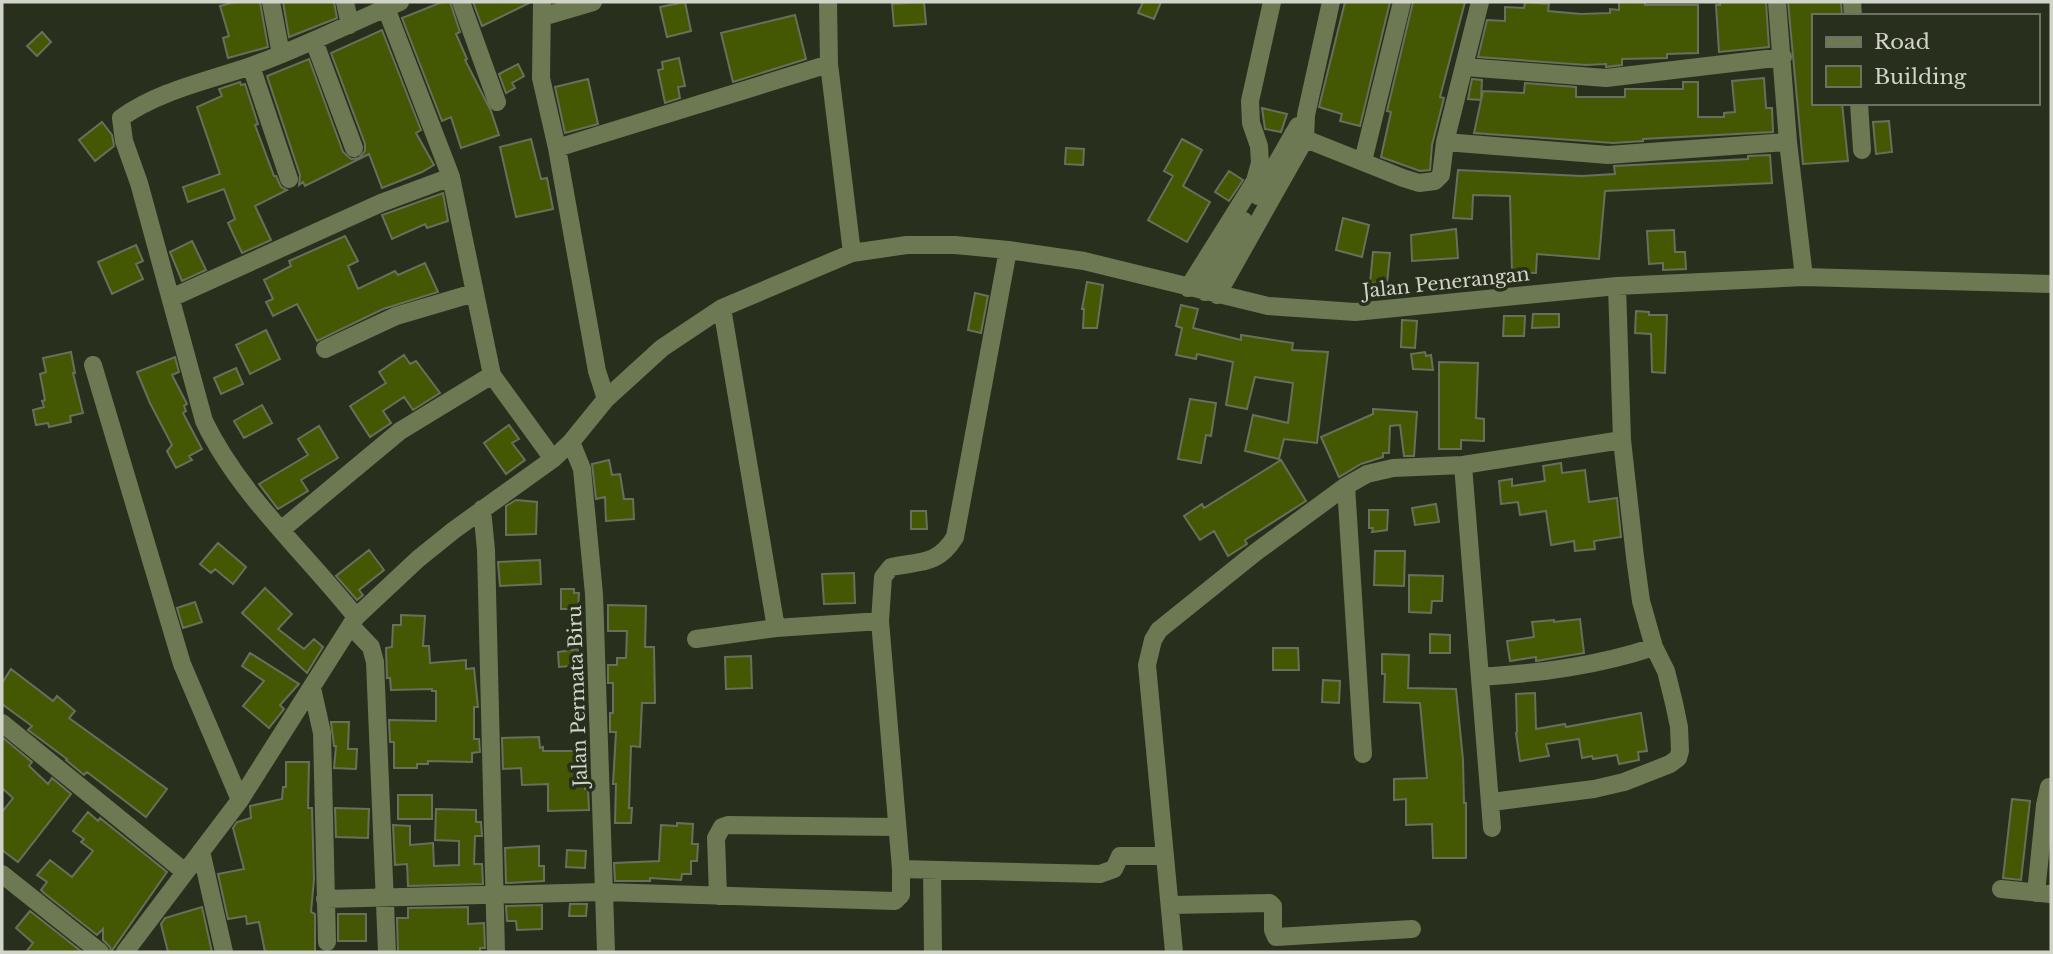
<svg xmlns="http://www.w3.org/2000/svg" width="2053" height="954" font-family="'Libre Baskerville',serif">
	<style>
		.building { fill: #445804; stroke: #686f5b; stroke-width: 2 }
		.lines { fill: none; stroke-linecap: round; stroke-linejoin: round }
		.minor { stroke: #6c7953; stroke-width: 18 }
		.labels { text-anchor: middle; stroke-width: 7; stroke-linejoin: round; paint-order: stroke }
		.street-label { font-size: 19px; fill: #d0d4c9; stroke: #292f1d }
	</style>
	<rect width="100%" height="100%" fill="#292f1d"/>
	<path class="building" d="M235 2H260L268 47 228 58 223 38 229 36 220 6Z
		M283 2H334L337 18 289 37Z
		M442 2H450L460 32 456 34 467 59 465 60 491 111 499 135 461 148 451 117 442 121 402 18Z
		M473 2H531L482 26Z
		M685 2 691 31 667 37 660 7Z
		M924 2 926 24 894 26 892 4Z
		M1143 2H1161L1154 19 1138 13Z
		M1345 2H1390L1360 126 1340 121 1342 114 1319 107Z
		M1413 2H1465L1440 97 1444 98 1432 145 1430 170 1420 171 1381 157 1391 112 1387 111Z
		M1525 2 1549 4 1548 11 1581 14 1610 13V9L1619 10V2H1645V5H1698V53L1667 54V58L1622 59V65L1606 67V64L1586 65 1478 57 1487 20 1505 21V7L1524 8Z
		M1720 2H1766L1769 47 1719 52 1716 5H1720Z
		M1788 2H1841L1842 16H1813V103H1842L1848 161 1803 164Z
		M795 15 806 59 733 82 721 33Z
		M382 30 421 130 416 133 434 165 422 172 382 188 369 154 305 186 303 182 299 185 300 175 267 76 309 59 343 152 351 159 359 158 365 151V144L331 53Z
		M42 32 51 42 37 56 27 46Z
		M679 58 685 86 678 87 680 98 665 103 658 70 663 69 662 62Z
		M518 64 524 76 512 83 515 88 506 93 499 74Z
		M1764 78 1766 108H1772L1773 132 1643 139V141L1613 143 1474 133 1483 91 1524 93 1525 83 1576 87V97H1625V89H1683V82H1698V117H1724V113L1735 112 1732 81Z
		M588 79 598 124 565 133 555 87Z
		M1472 79 1482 80 1481 100 1468 99Z
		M240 82 241 85 245 84 258 124 255 125 274 176H276L281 187 287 190 255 206 271 240 242 253 228 223 235 219 224 189 188 202 183 187 220 174 197 107 222 96 219 89Z
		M1262 108 1287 114 1281 132 1265 129Z
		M1889 121 1892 152 1876 154 1873 122Z
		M102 122 112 135 114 146 95 161 79 140Z
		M531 139 541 179 547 178 553 209 516 217 500 147Z
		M1182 139 1202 150 1183 186 1210 202 1187 242 1148 220 1173 176 1164 171Z
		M1066 148 1084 149 1083 165 1065 164Z
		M1770 155 1772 183 1605 191 1599 259 1537 254 1536 273 1512 272 1510 196 1473 195 1472 219 1453 218 1458 170 1582 176 1615 174 1614 166 1748 159V156Z
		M1229 171 1243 180 1229 201 1215 192Z
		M443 193 448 221 427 228 425 224 392 239 382 215Z
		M1343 218 1369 225 1362 257 1336 250Z
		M1456 229 1458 258 1412 261 1411 235Z
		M1674 230 1675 252H1685L1686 269 1663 270V263L1649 264 1647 231Z
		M345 236 358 261 348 266 358 289 395 271 398 275 425 263 438 292 383 309 317 341 297 304 273 316 266 302 273 299 264 280 291 266 289 261Z
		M192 241 206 270 182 281 170 252Z
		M136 245 143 261 136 264 143 279 112 294 98 262Z
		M1373 252 1390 253 1387 284 1370 283Z
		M1087 282 1103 285 1097 328H1083L1084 309H1082Z
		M975 293 988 296 981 333 968 330Z
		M1181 305 1198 309 1193 328 1241 340V335L1293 343 1292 350 1328 352 1317 443 1284 439 1279 459 1245 451 1253 415 1288 423 1293 383 1255 377 1247 409 1226 405 1233 362 1197 354 1196 359 1176 355 1182 328 1176 326Z
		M1636 311 1649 312V315H1667L1665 373 1652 372 1651 334 1635 333Z
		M1533 314H1559V327L1532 328Z
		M1504 316H1525L1524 336H1503Z
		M1402 320 1417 321 1415 348 1401 347Z
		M266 330 280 359 250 374 236 345Z
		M71 352 75 373H73L83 413 70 416 71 422 49 427 48 423 36 425 33 410 44 407 42 401 45 400 40 374 46 372 43 358Z
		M1425 352 1426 356 1431 355 1433 370 1413 369 1411 354Z
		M404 355 410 364 416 361 440 393 413 410 404 397 383 411 391 423 370 437 350 406 386 383 379 372Z
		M175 357 179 372 172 375 187 404 184 406 186 411 183 413 202 449 189 456 192 460 176 468 167 451 172 445 150 403 137 372Z
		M1439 362 1478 363 1476 418 1484 419V441L1461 440V449H1439Z
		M236 368 243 384 221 394 214 378Z
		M1190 399 1216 403 1211 436 1206 435 1201 463 1178 459Z
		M262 405 272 423 244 438 234 421Z
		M1373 409 1417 412 1414 456H1404L1400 425 1390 426 1389 453H1383V457L1361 464 1339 477 1321 437 1373 414Z
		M509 425 519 439 512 443 525 460 506 474 484 443Z
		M319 426 338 458 301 480 308 491 278 509 259 484 308 455 298 439Z
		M609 460 612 475 620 474 624 499H633L634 519 606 521 605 497 596 499 592 464Z
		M1281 460 1306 501 1245 540 1247 544 1228 556 1214 531 1200 540 1184 516 1202 504 1204 508Z
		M1561 463 1562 473 1585 470 1589 502 1617 498 1621 537 1594 541 1595 549 1575 551 1574 541 1551 545 1546 511 1520 515 1518 502 1501 504 1499 481 1512 479V486L1545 481 1543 466Z
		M516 500 537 502 536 534 506 535V506Z
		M1436 504 1439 522 1415 525 1412 508Z
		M1369 510H1388L1387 530 1372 532 1373 528H1369Z
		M911 511H926L927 529H911Z
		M218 543 246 567 233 584 215 569 211 573 200 564Z
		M369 550 384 570 359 590 363 595 357 600 336 576Z
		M1375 551H1405L1404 586 1374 585Z
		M540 560 541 584 500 586 498 562Z
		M854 573 855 603 824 604 822 574Z
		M1409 575 1443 576 1442 601H1432L1431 613 1409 612Z
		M265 588 292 614 278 629 304 649 314 639 323 647 307 673 242 613Z
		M561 589H574V593H579L578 609H561Z
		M195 602 202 622 183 628 177 608Z
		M608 605 646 606 645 647H654L655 703H642L640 747 631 746 629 808H632L631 823H615L616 784H613L616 732H610V713H613V683H608V665H617V658H626L627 631H608Z
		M401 615 425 616 423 646H429L430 663 466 660V669L474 668 478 707H474V739H479L480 752 472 753V762L428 761V764H417V768H394V742H390L389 720 436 721V691H432V689L391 690 390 678H387L386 648 392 647 393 625H401Z
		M1580 619 1584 653 1536 661V657L1510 661 1507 641 1534 637 1532 622 1554 620V622Z
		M1430 634 1450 635V653H1430Z
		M1273 648H1298L1299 670H1273Z
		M578 649 580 665 559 667 558 652Z
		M250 653 299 684 280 705 284 709 269 728 243 706 264 681 242 666Z
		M1382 654 1409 655 1408 688 1456 689 1463 760 1464 803H1466V858H1433L1432 824 1406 825V799L1394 800V779L1427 778 1420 703 1384 702 1385 674H1382Z
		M751 656 752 688 726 689 725 657Z
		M11 669 53 701 57 696 75 711 69 718 167 789 146 817 87 772 84 775 66 760 67 759 28 730 32 726 2 704V683Z
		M1323 680 1340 681 1339 703 1322 702Z
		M1535 693 1536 729 1565 724 1566 727 1641 713 1647 751 1638 752 1639 760 1619 764 1617 755 1593 759 1592 756 1582 758 1579 739 1546 744 1549 756 1520 761 1516 733 1517 732 1516 694Z
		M331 722H349L348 749H357L356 769 334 768 336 746H334Z
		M2 737 32 762 29 766 48 784 52 778 71 794 18 862 2 850V812L13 798 2 788Z
		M539 737 540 748 543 747V751H584L585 789H588L589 810 548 811V784L522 785 521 768 503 769 502 738Z
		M286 762H309L308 808H312L314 879 311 912 315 914V952H265L259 922 247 924 246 916 228 919 218 874 244 869 233 828 237 822 251 818 250 806 282 799 283 787H286Z
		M398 795H432V819H398Z
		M2012 799 2030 801 2021 880 2003 878Z
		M335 808 369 809 368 838 336 837Z
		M436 809 476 810V822H481L482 836H475L474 864H482L483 884 408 886 407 864 395 865 393 825 410 826V845L433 843 434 866 459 865V841L435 840Z
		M88 812 98 821 100 818 167 872 111 952 110 947 103 940V929L97 935 44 893 41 890 47 882 37 875 50 860 72 877 93 851 81 842 84 839 73 831Z
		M677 823 693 824 692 844H698L697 861H691V874H682L681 880 650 878V881H615L614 863 659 861 661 825 677 826Z
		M539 846V866H544V881L506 883 505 848Z
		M567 850 586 851 585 868 566 867Z
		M570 904H587L586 916H569Z
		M542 905V929L517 930 516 921H507L506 906Z
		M202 907 212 952H168L161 924 165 918Z
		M468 907V924L484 923 485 948H480V952H398L397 918H408V908Z
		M30 911 82 952H26L33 943 16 928Z
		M338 914H366V941H338Z"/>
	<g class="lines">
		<path class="minor" d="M271 2 281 54
			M345 2 350 25
			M461 2 497 102
			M542 2 541 78 557 148 597 371 606 399
			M828 2 829 64 852 253
			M1777 2 1788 142 1804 277
			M1852 2 1853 16
			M386 8 451 177
			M542 17 593 2
			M314 41 354 148
			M251 66 289 179
			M1465 67 1606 78 1783 57
			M1859 103 1862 150
			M1293 134 1403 178 1419 183 1435 181 1441 175 1445 142 1480 2
			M1445 142 1608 155 1788 142
			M557 148 829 64
			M1363 161 1402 2
			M1258 196 1298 126
			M1188 288 1255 181 1260 163 1259 146 1251 123 1250 101 1272 2
			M1205 292 1244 221
			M1217 295 1305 139 1306 115 1331 2
			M171 298 381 203 451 177 492 375 553 459
			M722 308 776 628
			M325 349 396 316 474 293
			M93 365 182 664 240 800
			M571 442 582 469 594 594 606 952
			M1463 465 1492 828
			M1346 486 1363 754
			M482 509 486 550 496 952
			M281 530 400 431 492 375
			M356 617C306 554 239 494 204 421L139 183 124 141 121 118C158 91 207 81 251 66 302 48 350 23 400 2
			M351 626 371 647 375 662 387 952
			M696 639 776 628 880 621 883 577 891 567C921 561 938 565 955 537L1008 250
			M1480 677C1540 673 1597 666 1654 647
			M312 688 322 733 327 942
			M2 723 185 872
			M1492 802 1594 789 1624 782 1670 764 1678 758 1680 751 1679 727 1674 703 1666 671 1654 647 1641 601 1635 557 1622 440 1617 286
			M201 851 224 952
			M901 869 1100 874 1114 869 1120 856H1165
			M932 870 933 952
			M2 874 100 952
			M2001 889 2051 894
			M2036 893 2045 805 2049 787H2051
			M718 896 716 838 722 827 728 825 897 827
			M325 899 604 892 895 901 901 895V869L880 621
			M1171 905 1270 903 1273 906V930L1276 937 1412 929
			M125 952 240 800 356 617 418 559 454 530 553 459 571 442 606 399 662 348 722 308 852 253 907 245H955L1008 250 1084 261 1268 306 1355 312 1617 286 1804 277 2051 284
			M1174 952 1147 665 1153 640 1159 630 1256 552 1346 486 1367 474 1393 468 1463 465 1622 440"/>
	</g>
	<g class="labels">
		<g class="street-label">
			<text transform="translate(1446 282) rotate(-6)" y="7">Jalan Penerangan</text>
			<text transform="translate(577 696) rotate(-92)" y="7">Jalan Permata Biru</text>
		</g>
	</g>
	<rect width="2053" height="954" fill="none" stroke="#d0d4c9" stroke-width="7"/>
	<rect x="1812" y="14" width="228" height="91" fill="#292f1d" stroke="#6c7162" stroke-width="2"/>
	<rect x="1826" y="37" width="35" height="10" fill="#6c7953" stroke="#6c7162" stroke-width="2"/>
	<text x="1874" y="49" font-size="21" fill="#d0d4c9">Road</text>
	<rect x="1826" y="66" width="35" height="21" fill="#445804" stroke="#6c7162" stroke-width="2"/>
	<text x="1874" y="84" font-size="21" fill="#d0d4c9">Building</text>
</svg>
